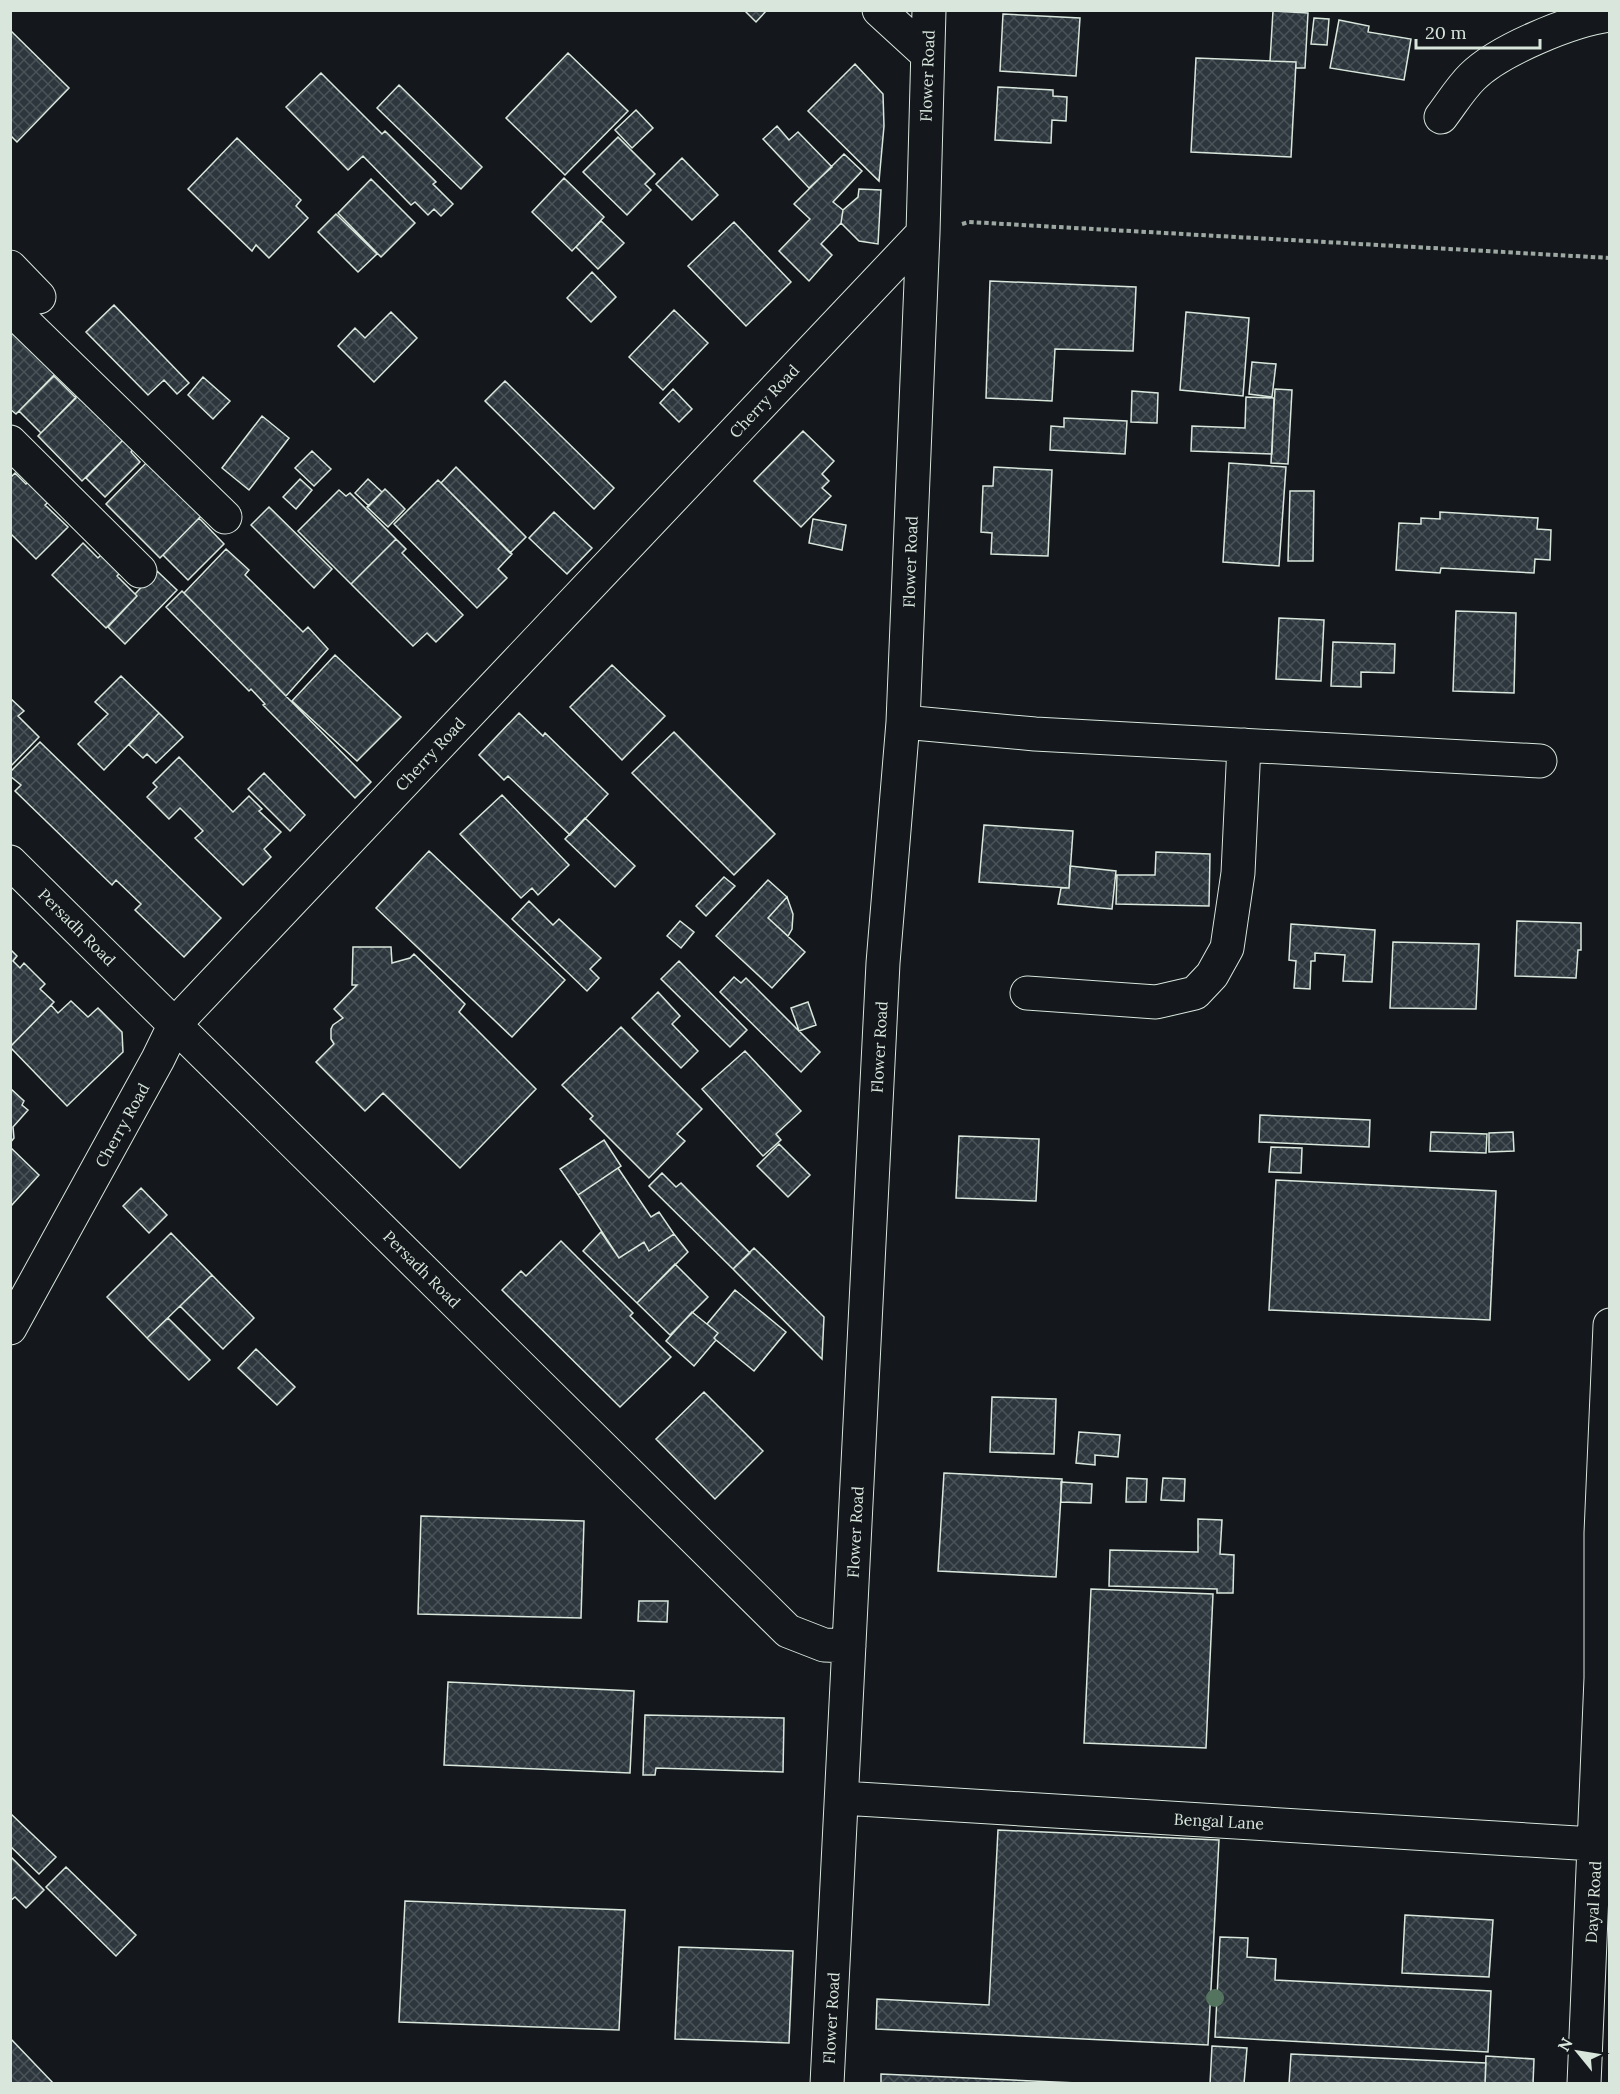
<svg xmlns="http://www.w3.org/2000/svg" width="1620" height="2094" font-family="Lora,serif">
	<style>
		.building { fill: url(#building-cross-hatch); stroke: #d8e6dc; stroke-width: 1.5 }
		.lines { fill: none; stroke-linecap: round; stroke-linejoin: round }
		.minor-casing { stroke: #d8e6dc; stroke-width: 35 }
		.path { stroke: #9da8a2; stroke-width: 4; stroke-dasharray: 4.5 3; stroke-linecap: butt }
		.minor { stroke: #14181c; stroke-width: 33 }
		.tree { fill: #55745f }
		.labels { text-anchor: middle; stroke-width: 4.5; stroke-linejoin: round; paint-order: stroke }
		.street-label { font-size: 16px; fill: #d8e6dc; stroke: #14181c }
	</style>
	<defs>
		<pattern id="building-cross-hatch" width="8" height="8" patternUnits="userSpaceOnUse" patternTransform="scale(1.5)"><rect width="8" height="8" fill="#2c363c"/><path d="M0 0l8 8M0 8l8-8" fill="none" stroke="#4a5358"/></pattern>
	</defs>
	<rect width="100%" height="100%" fill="#14181c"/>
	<path class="building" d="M744 10H767L756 22Z
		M1273 11 1308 13 1305 68H1296V62L1270 61Z
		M1003 14 1080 18 1076 76 1000 71Z
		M1314 18 1329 19 1327 45 1311 44Z
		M1339 20 1369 26 1368 32 1411 39 1404 80 1330 68Z
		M10 30 69 88 17 142 10 135Z
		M568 53 628 111 565 175 506 118Z
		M1196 58 1296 62 1291 157 1191 152Z
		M855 64 883 94 884 126 879 181 808 111Z
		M321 73 382 134 385 131 436 182 433 184 453 204 441 216 434 209 428 215 415 202 411 205 363 156 348 170 286 107Z
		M399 85 482 167 461 189 377 108Z
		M998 87 1053 90V96L1067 97 1066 121 1052 120 1051 143 995 140Z
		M636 110 653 128 632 148 615 130Z
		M777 126 789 140 798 132 832 167 809 188 763 139Z
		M618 137 655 174 645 184 651 190 627 215 583 172Z
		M237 138 301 200 296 206 308 218 269 258 256 245 252 251 188 189Z
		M844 154 862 171 833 202 843 210 841 223 821 244 832 255 809 281 779 251 810 219 794 204Z
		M682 158 718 195 692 220 656 184Z
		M564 178 604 217 572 251 532 212Z
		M371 179 415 223 381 257 338 213Z
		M859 189 881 190 878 244 859 241 841 223 843 210 858 197Z
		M336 214 377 254 358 272 318 232Z
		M601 221 624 243 598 269 576 247Z
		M734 222 791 282 746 326 688 266Z
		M592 272 616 297 591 322 567 298Z
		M990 281 1136 287 1133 351 1055 349 1052 401 986 398Z
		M114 305 189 383 177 394 164 380 148 395 86 332Z
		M674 310 708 343 663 390 629 357Z
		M391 312 417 338 374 382 338 346 355 328 365 338Z
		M1186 312 1249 318 1243 396 1180 390Z
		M10 328 56 373 16 414 10 409Z
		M1252 362 1276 364 1272 397 1249 394Z
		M54 376 76 398 41 433 19 411Z
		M203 377 230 401 213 419 188 395Z
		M505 381 614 488 594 509 485 401Z
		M673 389 692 409 679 422 660 403Z
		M1275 389 1292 390 1288 464 1271 463Z
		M1132 391 1158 393 1157 423 1131 422Z
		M80 393 124 439 82 481 38 436Z
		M1246 397 1274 398 1272 454 1191 451 1192 426 1245 428Z
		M262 416 289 438 249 490 222 468Z
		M1064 418 1127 421 1125 454 1050 450 1051 426 1064 427Z
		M803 431 834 461 822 474 829 481 822 488 831 496 801 527 754 481Z
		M124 439 133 449 131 452 140 462 105 497 86 478Z
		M312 451 331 469 314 486 295 468Z
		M148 461 202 515 160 558 106 504Z
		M1229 463 1286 467 1279 566 1223 562Z
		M456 467 526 537 510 553 441 483Z
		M994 467 1052 470 1048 556 991 554 992 533 981 532 983 486H993Z
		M15 473 26 484 31 480 51 500 45 505 68 527 36 559 10 533V478Z
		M300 479 312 490 296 509 283 497Z
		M368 479 382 492 369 506 355 493Z
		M438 480 512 554 498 569 507 578 477 608 394 524Z
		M385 489 405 509 388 527 367 507Z
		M339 490 346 496 350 493 396 539 351 584 298 531Z
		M1290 491H1314L1313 561H1288Z
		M269 507 332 569 314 588 251 525Z
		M554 512 592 548 567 574 529 538Z
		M1440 512 1538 518 1537 529 1551 530 1550 560 1535 559 1534 573 1441 568 1440 573 1396 570 1399 523 1421 524V518L1440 519Z
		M199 518 224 544 188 580 163 555Z
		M813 519 846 525 842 550 809 543Z
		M396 539 406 549 402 553 463 615 436 642 427 633 413 646 351 584Z
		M83 543 98 558 104 552 123 570 117 576 137 596 106 628 52 575Z
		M226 549 249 570 245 575 303 632 308 627 328 649 286 696 184 593Z
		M157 571 177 590 125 644 108 627 137 596 135 594Z
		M182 591 371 782 355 798 263 705 265 704 251 689 249 691 166 607Z
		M1456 611 1516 613 1514 693 1453 691Z
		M1279 618 1324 620 1321 681 1276 679Z
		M1333 642 1395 644 1394 673 1361 672V687L1331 686Z
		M335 655 401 717 357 761 292 701Z
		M612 665 665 716 622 760 570 707Z
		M121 676 159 713 104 770 78 744 108 714 95 702Z
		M10 698 24 711 18 716 39 737 10 767Z
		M159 713 183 737 156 763 147 754 143 758 129 745Z
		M519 713 543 736 545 733 608 794 570 835 508 776 504 780 479 755Z
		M674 732 775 834 734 875 632 773Z
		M40 742 221 918 184 957 135 910 141 904 116 880 112 885 15 791 21 785 10 776V772Z
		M179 757 233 812 249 796 262 809 259 811 281 832 264 849 271 857 243 885 195 838 203 831 180 808 169 819 147 797 157 787 153 783Z
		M264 773 305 815 290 831 248 789Z
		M502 795 569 865 538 895 532 888 521 898 460 834Z
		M585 818 635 866 615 887 565 839Z
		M984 825 1073 831 1069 888 979 882Z
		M429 851 565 980 512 1037 376 908Z
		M1156 852 1210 854 1209 906 1116 904 1117 875H1155Z
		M1070 866 1116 871 1112 909 1058 904 1061 888H1069Z
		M724 877 735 886 706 916 696 906Z
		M768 880 787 897 768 918 805 952 772 988 716 936Z
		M787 897 793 914 792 929 788 936 768 918Z
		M529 901 553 925 559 919 601 958 590 969 599 978 587 991 512 919Z
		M680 921 694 932 681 948 667 936Z
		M1517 921 1581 923V950H1578L1576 978 1515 976Z
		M1291 924 1375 930 1372 982 1343 981 1345 955 1315 953V961H1311L1310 989 1294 988 1296 961 1289 960Z
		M1393 942 1479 944 1476 1009 1390 1008Z
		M353 947H391L392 963 410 958 414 954 465 1004 459 1012 536 1089 460 1168 383 1093 365 1111 316 1062 334 1044 331 1039V1029L333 1025 343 1018 334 1009 357 985H352Z
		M10 949 17 956 13 961 20 968 24 963 45 984 40 989 54 1002 10 1047Z
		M679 961 747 1030 730 1047 661 979Z
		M734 977 741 983 746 978 820 1052 801 1072 720 992Z
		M658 992 680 1016 672 1024 698 1051 681 1068 632 1018Z
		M71 1001 88 1017 98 1008 122 1032 123 1052 67 1106 10 1047 51 1005 58 1013Z
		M808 1002 816 1025 799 1031 791 1008Z
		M621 1027 702 1109 677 1134 685 1141 649 1178 590 1119 593 1116 562 1085Z
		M745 1051 801 1111 776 1134 781 1140 763 1156 702 1089Z
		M10 1088 24 1101 22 1105 28 1110 13 1127 14 1138 10 1143Z
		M1260 1115 1370 1120 1369 1147 1259 1142Z
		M1431 1132 1487 1134 1486 1153 1430 1151Z
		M1513 1132 1514 1151 1489 1152V1133Z
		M959 1136 1039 1139 1036 1201 956 1198Z
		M604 1140 621 1166 578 1195 560 1169Z
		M779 1144 810 1175 788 1197 757 1166Z
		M10 1147 39 1175 11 1206H10Z
		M1271 1147 1302 1148 1301 1173 1269 1172Z
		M618 1168 651 1217 659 1212 674 1234 649 1251 644 1242 619 1258 578 1195Z
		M662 1173 676 1187 681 1183 750 1253 733 1269 649 1186Z
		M1276 1180 1496 1191 1490 1320 1269 1310Z
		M141 1188 167 1215 149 1233 123 1206Z
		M601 1232 619 1258 644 1242 649 1251 674 1234 688 1252 637 1303 583 1251Z
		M171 1233 212 1275 147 1338 107 1297Z
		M561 1241 633 1313 630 1316 671 1357 620 1407 502 1290 521 1271 526 1276Z
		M754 1248 824 1317 822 1359 733 1269Z
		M675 1264 708 1297 670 1335 637 1303Z
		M212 1275 254 1318 223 1349 180 1306Z
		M735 1290 786 1332 754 1371 716 1340 714 1338 718 1333 707 1324Z
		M692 1312 718 1333 714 1338 716 1340 694 1366 666 1341Z
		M168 1318 210 1360 189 1380 147 1338Z
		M256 1349 295 1387 277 1405 238 1368Z
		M704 1392 763 1451 715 1499 656 1439Z
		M992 1397 1056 1399 1054 1454 990 1452Z
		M1079 1432 1120 1435 1118 1457 1095 1455V1465L1076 1463Z
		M944 1473 1062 1479 1056 1577 938 1571Z
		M1127 1478 1147 1479 1146 1502H1126Z
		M1163 1478 1185 1479 1184 1501 1161 1500Z
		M1061 1482 1092 1484 1091 1503 1061 1502Z
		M421 1516 584 1521 581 1618 418 1614Z
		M1198 1519 1222 1520 1220 1554 1234 1555 1233 1593H1217V1589L1109 1586 1110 1550 1198 1552Z
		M1091 1589 1213 1594 1206 1748 1084 1743Z
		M639 1601H668L667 1622 638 1621Z
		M448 1682 634 1691 630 1773 444 1765Z
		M645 1715 784 1718 783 1772 656 1768 655 1775H643Z
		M10 1813 56 1857 39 1874 10 1846Z
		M998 1830 1219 1840 1208 2045 876 2029 877 1999 989 2005Z
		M10 1856 44 1890 26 1908 15 1897 10 1901Z
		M66 1867 136 1935 116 1956 46 1887Z
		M405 1901 625 1910 619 2030 399 2022Z
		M1405 1915 1493 1920 1489 1977 1402 1973Z
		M1220 1937 1248 1938 1247 1957 1276 1959 1275 1980 1491 1991 1488 2052 1215 2037Z
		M679 1947 793 1951 789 2043 675 2039Z
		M10 2038 54 2084H10Z
		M1212 2046 1247 2048 1244 2084H1210Z
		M1291 2054 1486 2063 1485 2084H1289Z
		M1486 2056 1534 2059 1533 2084H1485Z
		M881 2074 1100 2084H881Z"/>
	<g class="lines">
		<g class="minor-casing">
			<path id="minor" d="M879 10 927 54
				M1441 117C1451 104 1460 89 1472 77 1499 50 1572 20 1610 15
				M10 267 39 297
				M10 308 225 517
				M10 442 140 571
				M903 722 1035 734 1540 761
				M10 862 788 1631 824 1645 849 1646
				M1027 993 1156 1002 1195 993 1212 975 1227 948 1238 873 1244 745
				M10 1328 158 1059 175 1024 923 233
				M842 1798 1610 1845
				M827 2084 883 963 903 722 923 233 929 10
				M1584 2084 1601 1678V1533L1610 1325"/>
		</g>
		<path class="path" d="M962 224 969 222 1610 258"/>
		<use href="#minor" class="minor"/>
	</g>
	<circle class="tree" cx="1215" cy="1998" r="9"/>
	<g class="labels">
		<g class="street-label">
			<text transform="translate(927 76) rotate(-88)" y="6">Flower Road</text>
			<text transform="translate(764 401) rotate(-47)" y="6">Cherry Road</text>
			<text transform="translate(910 562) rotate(-88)" y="6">Flower Road</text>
			<text transform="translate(430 754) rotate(-47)" y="6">Cherry Road</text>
			<text transform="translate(77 927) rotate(45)" y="6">Persadh Road</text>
			<text transform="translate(879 1047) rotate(-87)" y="6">Flower Road</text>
			<text transform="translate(122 1125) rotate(-61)" y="6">Cherry Road</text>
			<text transform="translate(422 1269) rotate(45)" y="6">Persadh Road</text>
			<text transform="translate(855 1532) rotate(-87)" y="6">Flower Road</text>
			<text transform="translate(1219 1821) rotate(3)" y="6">Bengal Lane</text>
			<text transform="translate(1593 1902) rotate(-87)" y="6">Dayal Road</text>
			<text transform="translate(831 2018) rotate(-87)" y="6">Flower Road</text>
		</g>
	</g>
	<rect width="1620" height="2094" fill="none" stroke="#d8e6dc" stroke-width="24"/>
	<g transform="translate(1578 2052) rotate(300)" stroke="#14181c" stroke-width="4.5" paint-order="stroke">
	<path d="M0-4.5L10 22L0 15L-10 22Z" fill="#d8e6dc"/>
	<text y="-9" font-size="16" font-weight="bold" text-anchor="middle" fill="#d8e6dc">N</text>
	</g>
	<path d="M1416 39v9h124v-9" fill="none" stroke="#d8e6dc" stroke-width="3"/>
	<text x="1425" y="39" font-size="18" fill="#d8e6dc" stroke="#14181c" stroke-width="4.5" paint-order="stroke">20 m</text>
</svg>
